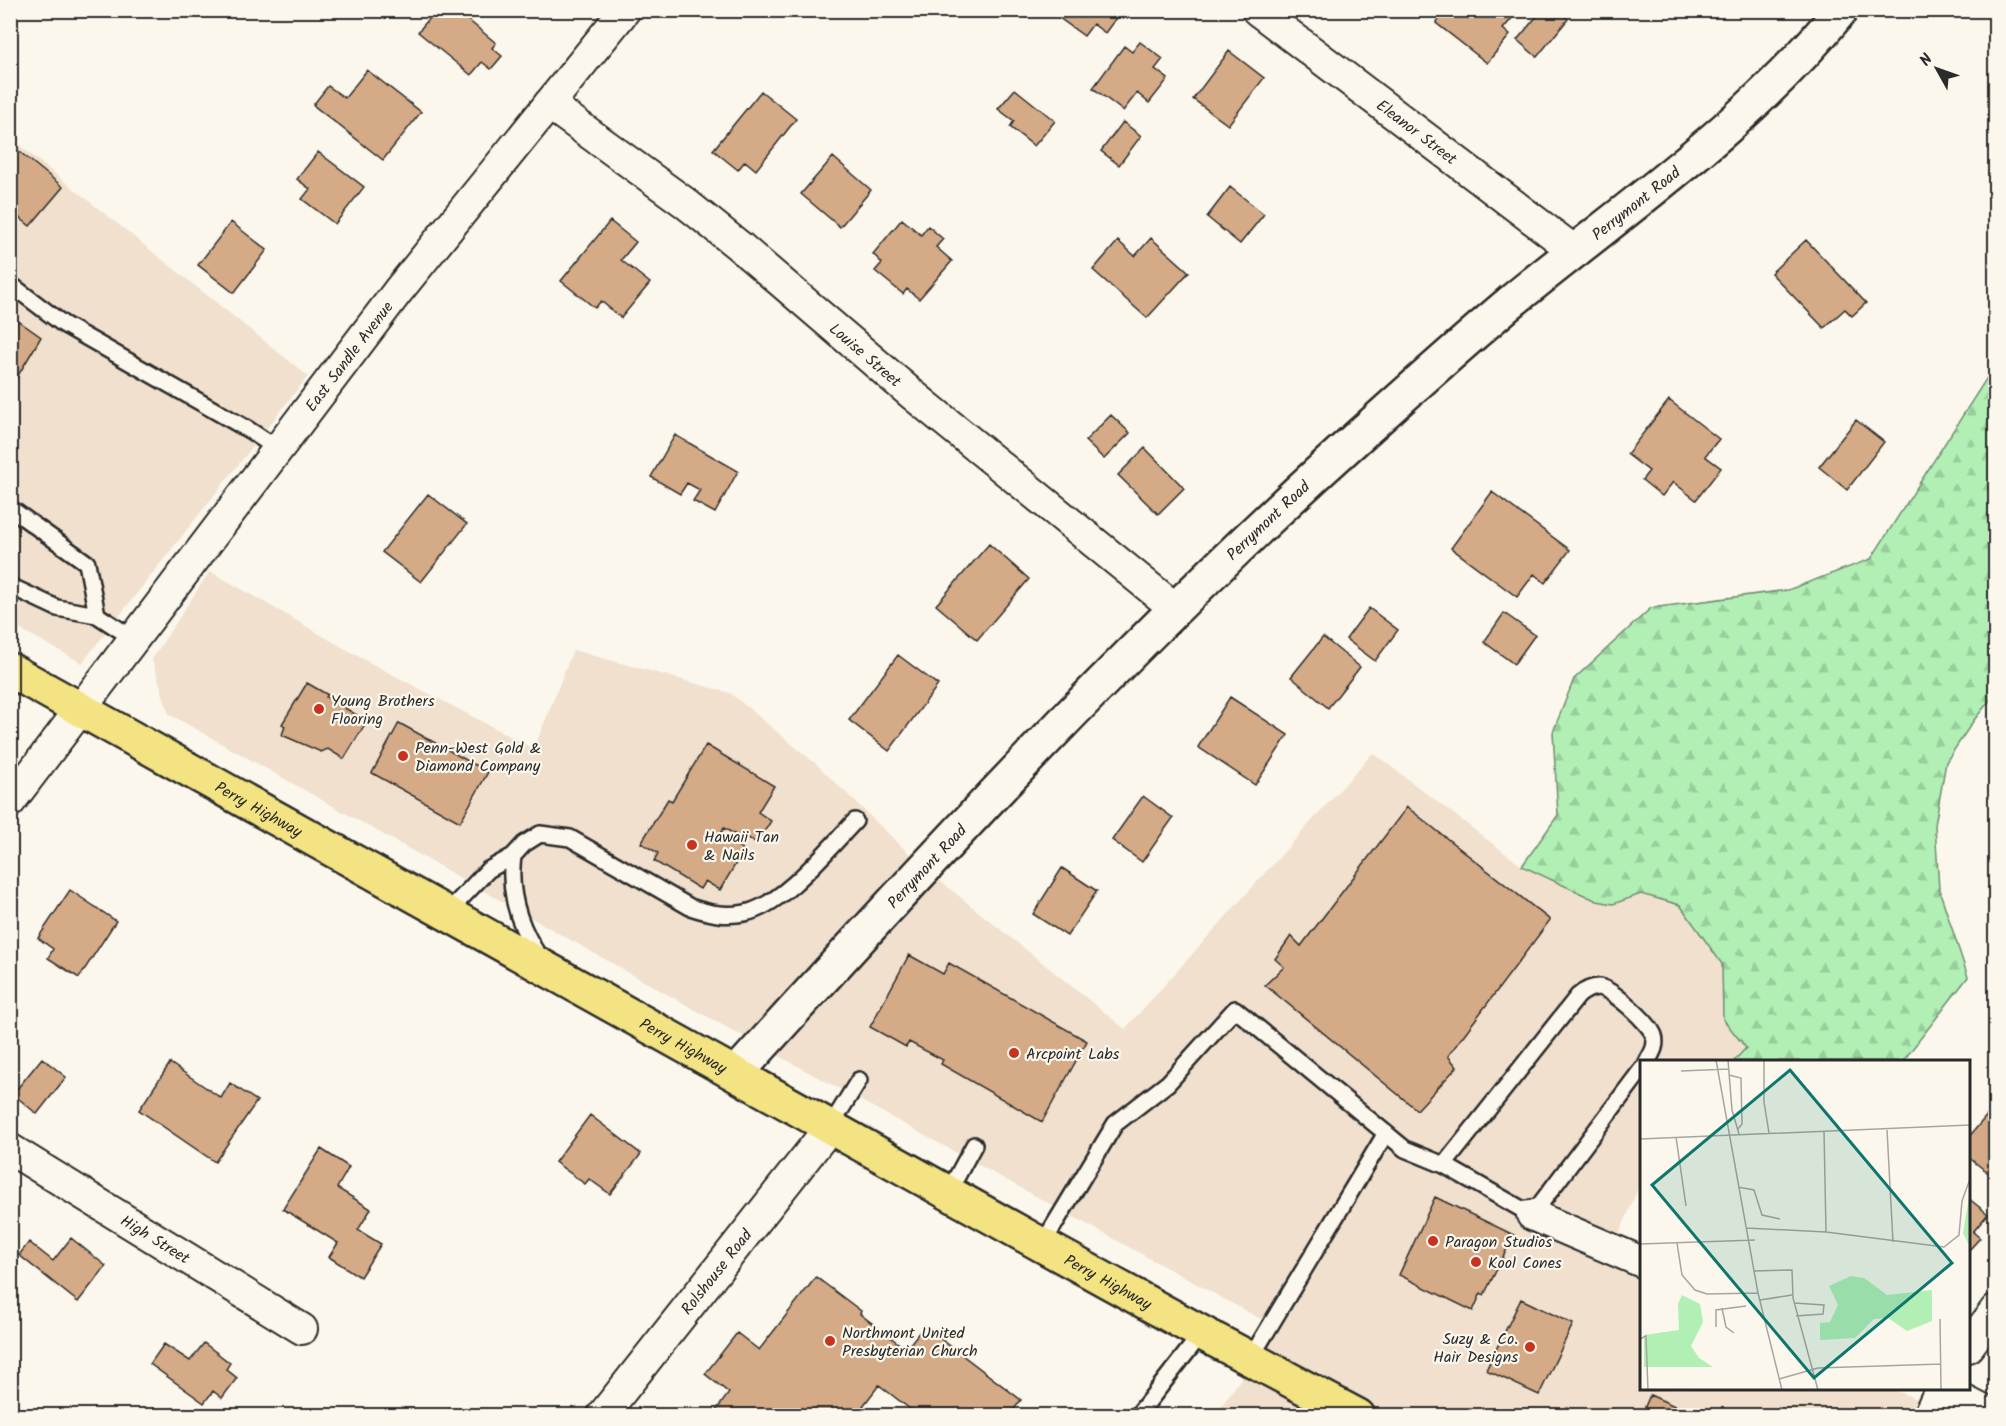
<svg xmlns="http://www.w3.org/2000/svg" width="2006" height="1426" font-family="Kalam,sans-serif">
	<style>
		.built { fill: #f0e0cd }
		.forest { fill: url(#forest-firs); stroke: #6e8d70; stroke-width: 1.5 }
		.building { fill: #d5aa86; stroke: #2b2b2b; stroke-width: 1.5 }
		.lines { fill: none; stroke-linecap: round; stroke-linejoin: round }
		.service-casing { stroke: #2b2b2b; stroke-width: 20 }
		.minor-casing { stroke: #2b2b2b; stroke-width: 34 }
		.tertiary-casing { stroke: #2b2b2b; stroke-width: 38 }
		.primary-casing { stroke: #2b2b2b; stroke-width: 38 }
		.service { stroke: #fbf7ec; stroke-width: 15 }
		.minor { stroke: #fbf7ec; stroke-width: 30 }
		.tertiary { stroke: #fbf7ec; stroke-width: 33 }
		.primary { stroke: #f4e382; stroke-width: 33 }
		.poi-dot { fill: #c8321e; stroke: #fbf7ec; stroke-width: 2 }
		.labels { text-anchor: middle; stroke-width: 4.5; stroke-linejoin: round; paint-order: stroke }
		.street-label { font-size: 16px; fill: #2b2b2b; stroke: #fbf7ec }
		.poi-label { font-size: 16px; fill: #2b2b2b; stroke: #fbf7ec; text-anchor: start }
		.inset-road { fill: none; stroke: #a8a59f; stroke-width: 1.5 }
		.view { fill: #0f766e; fill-opacity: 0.15; stroke: #0f766e; stroke-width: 3 }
		.inset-edge { fill: none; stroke: #2b2b2b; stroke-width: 3 }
	</style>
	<defs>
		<pattern id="forest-firs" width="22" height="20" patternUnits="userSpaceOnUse" patternTransform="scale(1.5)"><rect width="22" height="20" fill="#b1efb5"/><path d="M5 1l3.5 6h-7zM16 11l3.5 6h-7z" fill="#98cd9c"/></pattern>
	</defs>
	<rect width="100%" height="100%" fill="#fbf7ec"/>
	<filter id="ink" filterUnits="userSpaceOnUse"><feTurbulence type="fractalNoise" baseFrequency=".0167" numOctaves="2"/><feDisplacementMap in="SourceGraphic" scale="12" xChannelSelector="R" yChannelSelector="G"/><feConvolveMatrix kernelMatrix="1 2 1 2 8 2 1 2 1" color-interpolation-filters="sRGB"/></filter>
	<g filter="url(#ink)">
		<path class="built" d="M10 138 308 376 82 663 11 624Z
			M210 571 361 658 534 749 573 650 730 693 816 764 925 869 1125 1029 1373 753 1522 866 1597 901 1613 904 1641 894 1680 905 1722 964 1723 1019 1746 1048 1734 1061 1642 1062 1641 1181 1607 1265 1641 1280 1642 1388 1892 1389 1954 1415H1215L1277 1328 706 1016 169 714 152 659Z"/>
		<path class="forest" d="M1995 365V694L1974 720 1946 762 1935 825 1939 889 1968 977 1903 1061H1734L1746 1048 1723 1019 1722 964 1680 905 1641 894 1613 904 1597 901 1522 866 1558 815 1553 732 1574 679 1651 608 1788 590 1871 559Z"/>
		<path class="building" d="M436 10H456L496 43 492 48 502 56 491 69 482 62 471 75 418 32Z
			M1063 10H1122L1105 33 1093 24 1084 36 1058 17Z
			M1446 10H1504L1513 17 1503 29 1510 35 1487 63 1436 23Z
			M1542 10H1558L1568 19 1537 57 1517 40Z
			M1140 42 1163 59 1155 69 1168 79 1149 103 1137 93 1123 111 1093 88 1124 46 1132 52Z
			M1229 51 1264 78 1228 125 1193 99Z
			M367 70 421 112 383 160 313 105 328 86 345 98Z
			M1015 89 1055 121 1034 146 1010 127 1014 121 998 109Z
			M761 91 796 119 756 170 745 161 738 170 713 150Z
			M1123 122 1141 136 1119 165 1101 151Z
			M10 144 63 187 30 226 10 210Z
			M318 152 364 187 335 224 302 199 310 189 297 179Z
			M833 157 871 190 840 227 801 194Z
			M1230 187 1264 214 1240 244 1207 217Z
			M902 219 921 235 928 226 943 239 936 247 952 261 919 299 907 289 903 294 875 271 882 263 873 254Z
			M610 221 636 242 621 260 650 283 621 318 601 301 595 308 561 281Z
			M231 222 267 250 234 293 198 265Z
			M1151 238 1189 272 1147 318 1093 270 1118 241 1135 256Z
			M1806 240 1866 303 1852 316 1845 309 1824 328 1771 273Z
			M10 315 41 337 10 389Z
			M1669 400 1719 439 1705 456 1721 468 1696 500 1673 482 1662 496 1642 480 1649 471 1627 454Z
			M1111 415 1130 433 1104 459 1085 441Z
			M1856 420 1884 442 1847 490 1819 467Z
			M675 435 738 471 715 513 693 501 700 490 687 483 680 494 651 477Z
			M1145 448 1184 488 1158 514 1118 475Z
			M1492 492 1570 550 1545 583 1534 574 1517 597 1451 548Z
			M428 494 467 524 421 582 382 552Z
			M989 544 1029 579 977 640 936 605Z
			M1369 608 1398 630 1375 661 1346 639Z
			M1504 613 1535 635 1514 664 1484 642Z
			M1323 637 1360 667 1328 708 1291 677Z
			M898 655 938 685 889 751 849 720Z
			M307 683 328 695 326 697 367 721 344 759 328 749 321 752 282 735 285 726 282 724Z
			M1230 697 1288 735 1255 785 1198 747Z
			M399 723 488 772 460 822 372 773Z
			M706 745 774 786 758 812 771 821 757 843 746 837 744 840 724 828 720 835 744 850 720 890 705 881 700 889 654 861 658 853 641 843 668 799 672 801Z
			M1143 796 1173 818 1142 862 1112 840Z
			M1407 807 1550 920 1448 1056 1457 1067 1417 1110 1265 985 1284 967 1275 959 1291 936 1301 946Z
			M1062 868 1097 891 1067 936 1033 914Z
			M70 890 116 921 79 978 48 958 53 949 38 938Z
			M909 955 943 974 949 963 1087 1041 1042 1122 941 1064 943 1060 909 1042 906 1047 870 1027Z
			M42 1058 66 1077 37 1114 13 1094Z
			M170 1063 221 1098 230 1083 257 1101 215 1162 139 1110Z
			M1988 1114 1996 1120V1179L1968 1157V1138Z
			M590 1115 641 1154 610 1194 589 1179 585 1184 555 1162Z
			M321 1149 349 1167 337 1188 371 1209 358 1230 381 1244 360 1277 329 1257 338 1243 283 1209Z
			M1435 1197 1514 1235 1484 1295 1481 1293 1473 1311 1399 1275Z
			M1968 1198 1988 1214 1973 1232 1980 1238 1968 1251Z
			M71 1238 106 1266 78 1302 19 1255 29 1242 53 1261Z
			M816 1277 861 1311 860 1314 906 1349 924 1326 1021 1400 1009 1416H919L879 1385 863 1406 874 1416H712L729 1393 705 1374 737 1333 759 1350Z
			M1521 1299 1573 1324 1539 1395 1486 1370Z
			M204 1343 230 1363 226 1369 237 1378 222 1398 213 1391 204 1403 150 1364 164 1344 190 1361Z
			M1650 1395 1697 1416H1641Z"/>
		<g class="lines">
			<g class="service-casing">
				<path id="service" d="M10 284 63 324 249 430 278 449
					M10 508 87 563 97 615
					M10 586 57 608 97 615 134 639
					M513 856C508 893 519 927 540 958
					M447 913 488 870 513 856 524 844 540 834 570 838 690 907C708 913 725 917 745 913 783 905 828 849 855 821
					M830 1127 859 1080
					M1444 1165 1578 996C1584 991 1590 987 1599 987 1611 988 1651 1024 1654 1036 1657 1046 1652 1053 1647 1062
					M948 1193 974 1145
					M1042 1245 1115 1124 1168 1083 1235 1009 1405 1149 1444 1165 1532 1215 1642 1069
					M1250 1359 1386 1133
					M1137 1416 1202 1333"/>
			</g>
			<g class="minor-casing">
				<g id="minor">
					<path id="s1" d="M1257 10 1576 252"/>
					<path id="s2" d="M549 104 684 202 738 245 913 395 1176 609"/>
					<path id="s3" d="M10 802 398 291 625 10"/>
					<path id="s4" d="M10 1149 302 1329"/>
					<path d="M1532 1215 1642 1262"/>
					<path d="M1968 1347 1996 1309"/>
					<path d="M1940 1388 1994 1416"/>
					<path id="s5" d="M602 1416 830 1127"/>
					<path d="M1928 1416 1941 1388"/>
				</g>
			</g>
			<g class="tertiary-casing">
				<g id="tertiary">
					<path id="s6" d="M736 1074C936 853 1139 633 1361 434 1411 389 1461 344 1512 301 1624 209 1749 125 1841 10"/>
				</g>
			</g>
			<g class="primary-casing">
				<g id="primary">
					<path id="s7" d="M10 670 1042 1245 1202 1333 1358 1416"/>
				</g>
			</g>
			<use href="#service" class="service"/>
			<use href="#minor" class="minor"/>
			<use href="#tertiary" class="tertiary"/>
			<use href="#primary" class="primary"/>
		</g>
	</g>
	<g class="poi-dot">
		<circle cx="319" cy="709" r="6"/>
		<circle cx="403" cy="756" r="6"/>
		<circle cx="692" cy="845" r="6"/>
		<circle cx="1014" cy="1053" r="6"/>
		<circle cx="1433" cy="1241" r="6"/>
		<circle cx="1476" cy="1262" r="6"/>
		<circle cx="830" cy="1341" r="6"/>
		<circle cx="1530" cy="1347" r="6"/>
	</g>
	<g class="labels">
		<g class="street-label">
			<text dy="6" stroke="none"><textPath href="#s1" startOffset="201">Eleanor Street</textPath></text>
			<text dy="6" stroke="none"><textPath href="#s6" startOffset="1254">Perrymont Road</textPath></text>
			<text dy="6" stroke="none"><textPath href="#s2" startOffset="404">Louise Street</textPath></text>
			<text dy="6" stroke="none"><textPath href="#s3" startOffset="560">East Sandle Avenue</textPath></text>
			<text dy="6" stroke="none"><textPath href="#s6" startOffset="768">Perrymont Road</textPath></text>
			<text dy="6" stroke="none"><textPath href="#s7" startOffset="285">Perry Highway</textPath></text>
			<text dy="6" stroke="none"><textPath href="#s6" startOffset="282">Perrymont Road</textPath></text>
			<text dy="6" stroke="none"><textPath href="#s7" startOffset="771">Perry Highway</textPath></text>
			<text dy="6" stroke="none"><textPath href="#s4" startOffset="171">High Street</textPath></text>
			<text dy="6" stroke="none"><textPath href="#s5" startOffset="184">Rolshouse Road</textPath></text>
			<text dy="6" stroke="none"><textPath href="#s7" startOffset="1257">Perry Highway</textPath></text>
		</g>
		<g class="poi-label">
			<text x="331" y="706">Young Brothers<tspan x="331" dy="18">Flooring</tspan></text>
			<text x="415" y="753">Penn-West Gold &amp;<tspan x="415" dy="18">Diamond Company</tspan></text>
			<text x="704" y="842">Hawaii Tan<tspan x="704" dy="18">&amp; Nails</tspan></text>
			<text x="1026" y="1059">Arcpoint Labs</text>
			<text x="1445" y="1247">Paragon Studios</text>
			<text x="1488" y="1268">Kool Cones</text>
			<text x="842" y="1338">Northmont United<tspan x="842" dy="18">Presbyterian Church</tspan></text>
			<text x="1518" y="1344" text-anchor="end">Suzy &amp; Co.<tspan x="1518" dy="18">Hair Designs</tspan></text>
		</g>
	</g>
	<g transform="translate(1640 1060)">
		<rect width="330" height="330" fill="#fbf7ec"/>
		<path d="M330 132V187L323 173ZM211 216 224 218 247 235 292 230V261L267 271 248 258 234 259 215 278 180 280V263L190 262 198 245 189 226ZM42 235 60 244 63 262 51 286 59 298 73 307H4V275L39 270 38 244Z" fill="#b1efb5"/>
		<path class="inset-road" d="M76 0 118 233 142 330M88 0 92 50 99 74M124 0V42L129 73M41 11 89 9M89 15 101 18 102 64 98 69M247 70 253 182M184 71 186 172M36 77 46 146M0 79 330 65M98 127 114 130 122 155 140 159M106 168 186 172 304 187 319 175 322 141 330 119M37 183 42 215 55 230 67 234 118 233M0 184 115 180M114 211 152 210 153 238 178 330M120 240 152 235M154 243 184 245 183 254 156 256M82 248 86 267 94 273M300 259 301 330M76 267V250L106 246M0 279 6 276 8 330M139 319 178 308 301 304"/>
		<path class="view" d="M150 10 312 203 174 318 12 125Z"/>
		<rect width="330" height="330" class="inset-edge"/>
	</g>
	<rect width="2006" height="1426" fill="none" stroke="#fbf7ec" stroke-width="36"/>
	<rect x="18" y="18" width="1970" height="1390" fill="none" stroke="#2b2b2b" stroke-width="2" filter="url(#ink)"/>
	<g transform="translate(1937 69) rotate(310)" stroke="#fbf7ec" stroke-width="4.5" paint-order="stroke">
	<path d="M0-4.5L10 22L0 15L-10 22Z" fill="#2b2b2b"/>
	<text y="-9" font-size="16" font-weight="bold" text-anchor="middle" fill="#2b2b2b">N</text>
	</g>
</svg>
